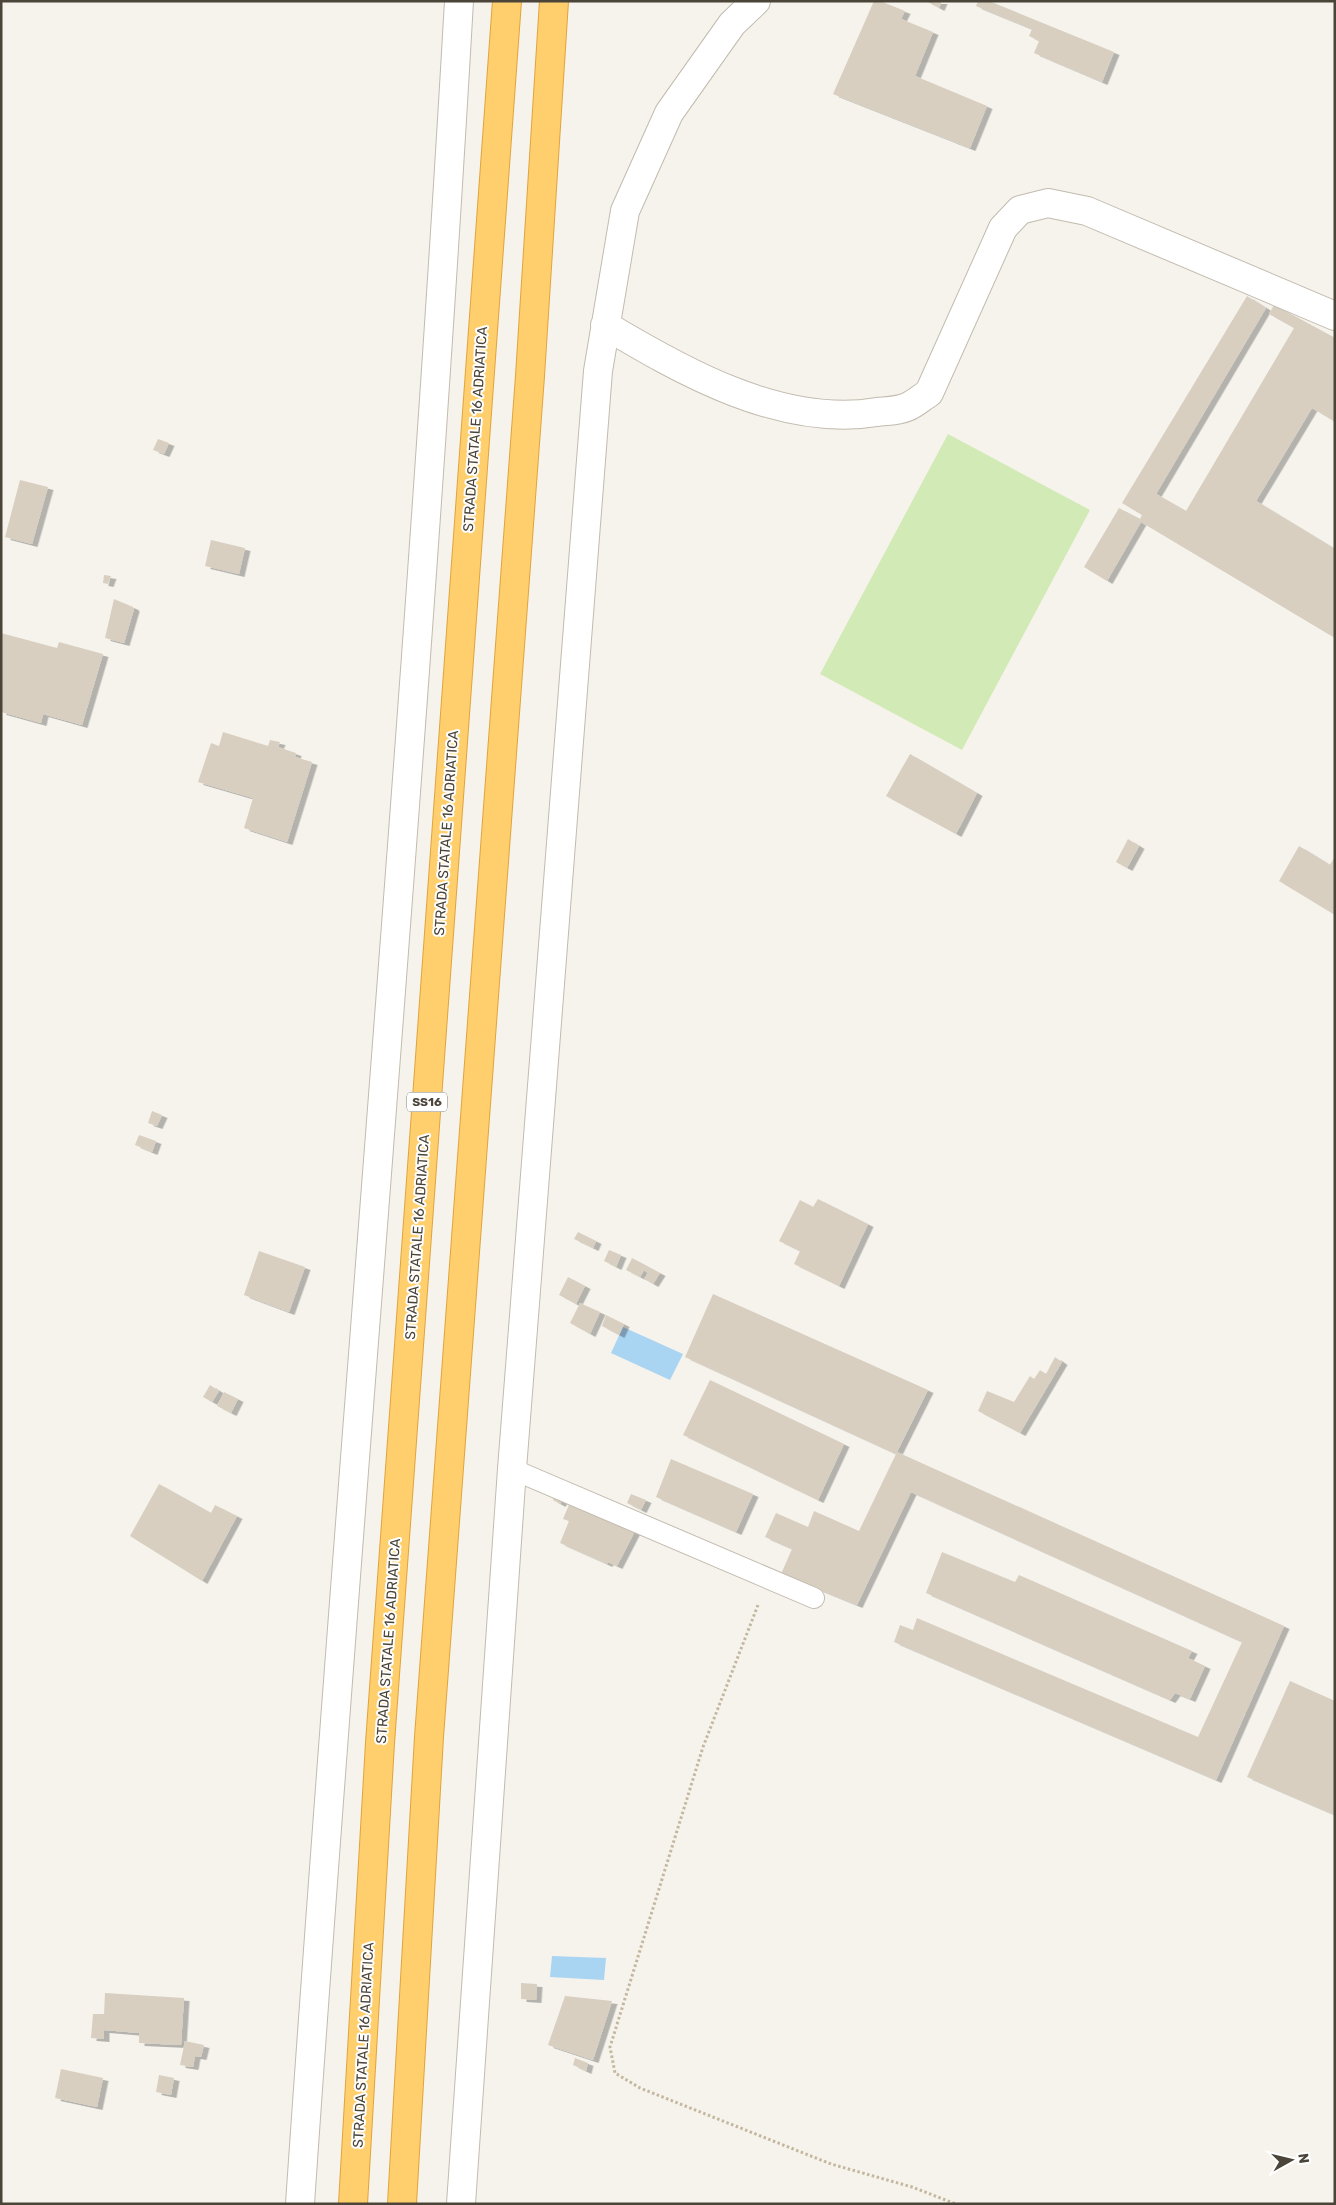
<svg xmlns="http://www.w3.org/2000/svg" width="1336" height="2205" font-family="Rubik,sans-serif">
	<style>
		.green { fill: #d2eab5 }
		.water { fill: #a9d4f2 }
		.building { fill: #d8cfc1; filter: url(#shadow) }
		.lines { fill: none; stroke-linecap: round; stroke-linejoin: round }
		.lane-casing { stroke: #c2bbae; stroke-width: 22 }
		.street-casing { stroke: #c2bbae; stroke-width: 30 }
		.highway-casing { stroke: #e0a43c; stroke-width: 30 }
		.path { stroke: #c4b79f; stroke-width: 3; stroke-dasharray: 2.5 2.5; stroke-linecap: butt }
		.lane { stroke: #fff; stroke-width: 20 }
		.street { stroke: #fff; stroke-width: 28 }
		.highway { stroke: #ffcf6e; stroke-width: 28 }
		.labels { text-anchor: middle; stroke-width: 4; stroke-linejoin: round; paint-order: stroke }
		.shield { fill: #fff; stroke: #817c74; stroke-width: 1 }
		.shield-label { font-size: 12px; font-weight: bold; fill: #4b4439 }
		.street-label { font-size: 14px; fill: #4b4439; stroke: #fff }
	</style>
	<defs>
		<filter id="shadow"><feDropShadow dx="5.5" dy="3" stdDeviation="0" flood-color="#0004"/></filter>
	</defs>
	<rect width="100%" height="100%" fill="#f6f3ec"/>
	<path class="green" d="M948 434 1090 510 962 750 820 674Z"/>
	<path class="water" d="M623 1327 683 1354 670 1380 611 1353Z
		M552 1956 606 1958 604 1980 550 1977Z"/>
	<path class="building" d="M874 1H880L905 11 901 19 933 32 915 76 987 106 970 148 833 94Z
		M926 1H942L939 8Z
		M978 1H989L1114 52 1102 82 1034 53 1039 41 1029 36 1032 29 976 6Z
		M1247 296 1266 308 1156 494 1186 511 1294 328 1269 314 1274 305 1335 338V422L1312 408 1256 501 1335 549V638L1141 522 1107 581 1084 567 1119 508 1140 519 1142 515 1122 503Z
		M158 439 169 443 164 454 153 450Z
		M20 480 48 487 32 544 5 537Z
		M211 540 245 548 239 574 205 566Z
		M104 575 111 576 108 584 103 583Z
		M114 599 133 607 134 609 124 643 105 638Z
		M1 633 57 648 59 642 103 654 82 725 43 714 41 723 1 712Z
		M223 732 268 746 270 740 280 742 278 747 296 753 295 757 312 762 287 842 244 828 253 798 198 782 211 743 219 746Z
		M910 754 977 793 956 834 886 796Z
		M1128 839 1139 846 1127 868 1116 862Z
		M1299 846 1330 865 1335 856V915L1279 881Z
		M152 1111 162 1115 157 1126 148 1123Z
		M139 1135 156 1141 152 1152 135 1145Z
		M818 1199 868 1224 839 1286 794 1264 800 1251 779 1241 800 1200 813 1207Z
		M578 1232 596 1241 593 1248 574 1239Z
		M609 1250 621 1255 616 1267 604 1261Z
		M259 1251 305 1267 289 1312 244 1295Z
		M632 1258 660 1273 653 1284 644 1279 648 1273 644 1270 640 1277 626 1270Z
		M568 1277 585 1286 576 1304 559 1295Z
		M713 1294 928 1390 897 1452 1284 1626 1216 1780 894 1642 900 1625 913 1630 917 1618 1198 1737 1242 1642 911 1492 857 1605 781 1574 792 1549 765 1537 776 1513 808 1527 814 1511 859 1531 896 1454 685 1357Z
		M580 1303 600 1312 590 1334 570 1323Z
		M606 1315 624 1324 619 1335 602 1326Z
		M1055 1357 1062 1362 1020 1433 978 1411 987 1391 1014 1402 1030 1376 1034 1379 1040 1370 1046 1374Z
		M710 1380 844 1444 818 1500 683 1435Z
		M210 1385 219 1391 212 1402 203 1397Z
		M224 1392 238 1399 231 1413 217 1406Z
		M671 1459 753 1494 736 1532 656 1497Z
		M159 1484 211 1513 215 1505 237 1516 202 1581 130 1536Z
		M631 1494 646 1500 641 1510 627 1503Z
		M554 1495 563 1499 560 1504 553 1500Z
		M571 1500 636 1529 617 1566 608 1562 607 1564 560 1543 569 1521 563 1519Z
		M942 1552 1015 1582 1019 1575 1192 1651 1188 1658 1205 1666 1190 1699 1175 1693 1170 1700 926 1593Z
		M1290 1681 1335 1701V1815L1247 1777Z
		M521 1983 537 1984 536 2000 521 1999Z
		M105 1993 184 1998 181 2045 139 2043V2033L104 2030V2039L91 2038 93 2014H104Z
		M565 1996 612 2001 593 2060 548 2045Z
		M185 2041 204 2045 201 2057 195 2056 193 2067 180 2065Z
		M575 2058 588 2063 586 2071 573 2065Z
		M61 2069 103 2078 97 2107 55 2098Z
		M159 2075 174 2078 171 2095 156 2092Z"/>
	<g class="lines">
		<g class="lane-casing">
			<path id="lane" d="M512 1469 814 1598"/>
		</g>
		<g class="street-casing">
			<path id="street" d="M605 325C683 372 783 428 877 412 886 411 898 411 907 407 915 404 922 397 929 393L1003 228 1020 210 1048 203 1087 211 1335 316
				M300 2204C350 1469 417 736 459 1
				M461 2204 512 1469 598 371 625 211 669 113 732 24 756 1"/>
		</g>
		<g class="highway-casing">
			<path id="highway" d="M353 2204 380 1743 507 1
				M402 2204 429 1737 530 376 554 1"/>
		</g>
		<path class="path" d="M758 1605 703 1747 610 2047 615 2073 640 2088 831 2164 912 2187 956 2204"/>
		<use href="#lane" class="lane"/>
		<use href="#street" class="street"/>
		<use href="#highway" class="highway"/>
	</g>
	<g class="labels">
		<rect class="shield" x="407" y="1092.5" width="40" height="19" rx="4"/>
		<g class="shield-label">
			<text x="427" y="1106">SS16</text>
		</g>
		<g class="street-label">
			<text transform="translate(475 429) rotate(-86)" y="5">STRADA STATALE 16 ADRIATICA</text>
			<text transform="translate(446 833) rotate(-86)" y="5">STRADA STATALE 16 ADRIATICA</text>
			<text transform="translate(417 1237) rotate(-86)" y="5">STRADA STATALE 16 ADRIATICA</text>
			<text transform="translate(388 1641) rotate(-86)" y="5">STRADA STATALE 16 ADRIATICA</text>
			<text transform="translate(363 2045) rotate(-87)" y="5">STRADA STATALE 16 ADRIATICA</text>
		</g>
	</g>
	<rect width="1336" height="2205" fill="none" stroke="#4b4439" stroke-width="5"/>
	<g transform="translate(1291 2160) rotate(82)" stroke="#ffffff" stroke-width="4" paint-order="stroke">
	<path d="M0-4L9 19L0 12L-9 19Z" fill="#4b4439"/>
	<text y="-8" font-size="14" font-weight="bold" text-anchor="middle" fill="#4b4439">N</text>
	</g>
</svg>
